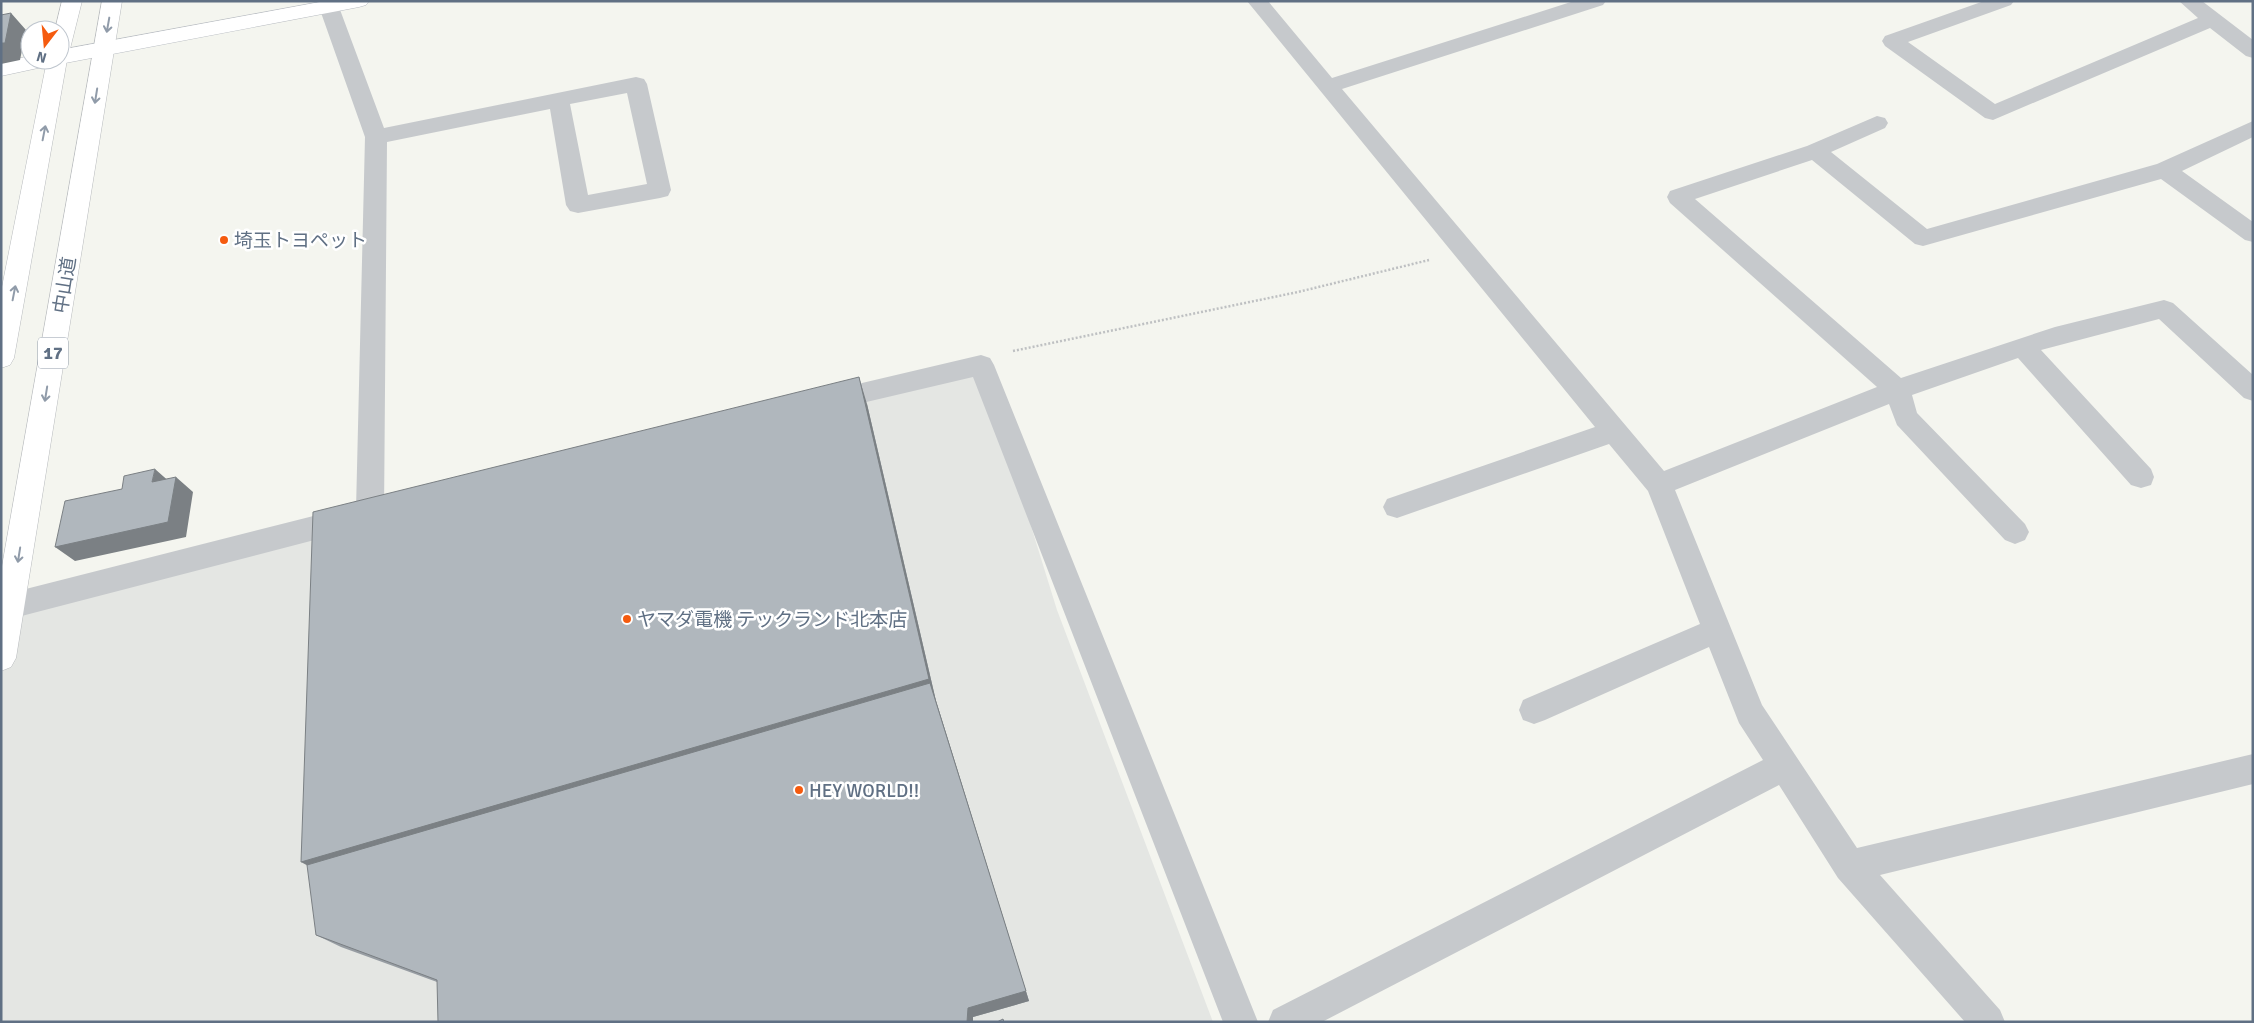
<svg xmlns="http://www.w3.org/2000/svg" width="2254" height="1023" font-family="Signika,'Noto Sans JP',sans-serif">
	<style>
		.built { fill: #e4e6e3 }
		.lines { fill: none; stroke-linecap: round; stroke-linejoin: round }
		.secondary-casing { stroke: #b7bbc1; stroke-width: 1 }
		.highway-casing { stroke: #b7babd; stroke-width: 1 }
		.path { stroke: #bec0c2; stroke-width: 2.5; stroke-dasharray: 2 2; stroke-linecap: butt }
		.street { fill: #c6c9cc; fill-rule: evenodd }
		.secondary { fill: #fff; fill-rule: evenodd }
		.highway { fill: #fff; fill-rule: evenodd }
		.wall { fill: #979da3 }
		.shaded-wall { fill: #7b8084 }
		.building { fill: #b0b7bd; stroke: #7b8084 }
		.oneway { stroke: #909ba9 }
		.poi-dot { fill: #f55b0f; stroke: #fff; stroke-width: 2 }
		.labels { text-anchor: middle; stroke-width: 5; stroke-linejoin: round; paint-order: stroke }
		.shield { fill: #fff; stroke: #909ba9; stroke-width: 1 }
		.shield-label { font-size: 18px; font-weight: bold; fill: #607084 }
		.poi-label { font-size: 19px; fill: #607084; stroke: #fff; text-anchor: start }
		.street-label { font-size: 19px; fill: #607084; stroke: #fff }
	</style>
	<rect width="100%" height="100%" fill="#f4f5ef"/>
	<path class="built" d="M981 365 1057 610 1213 1022H1V658L10 606Z"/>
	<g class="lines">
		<g class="secondary-casing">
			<path id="secondary" d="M325 1H369L366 5 359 7 60 64 54 62 52 65 1 76V62L30 56V60H60V50Z"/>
		</g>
		<g class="highway-casing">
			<path id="highway" d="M62 1H82L70 49 67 54 63 55 67 60 14 358 10 365 1 368V292L47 60H60V30H55Z
				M102 1H122L16 658 11 667 1 671V572Z"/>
		</g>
		<path class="path" d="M1013 351 1298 292 1429 260"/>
		<path class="street" d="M320 1H340L339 7 384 128 636 77 644 79 647 84 671 190 668 196 660 198 578 213 570 211 566 205 550 109 387 142 384 514 380 522 370 526 361 522 359 527 349 531 10 619 1 616V596L10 593 349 507 356 510 365 137 319 7ZM627 93 647 184 588 195 570 104Z
			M1247 1H1268L1332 78 1574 1H1606L1603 5 1342 89 1664 471 1877 387 1670 203 1667 197 1670 191 1807 146 1877 116 1885 118 1888 123 1885 128 1831 152 1927 229 2157 164 2253 121V137L2182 171 2253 222V242L2245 240 2161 179 1923 246 1915 244 1812 160 1695 199 1901 378 2055 327 2164 300 2173 303 2253 375V401L2244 398 2159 319 2041 350 2151 469 2154 477 2151 485 2141 488 2131 485 2018 358 1912 395 1917 413 2025 524 2029 532 2025 540 2015 544 2005 540 1897 425 1889 404 1675 490 1762 705 1857 848 2253 754V784L1880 875 2000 1010 2005 1022H1965L1838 878 1779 785 1322 1022H1268L1273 1010 1763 760 1739 723 1709 647 1545 720 1534 724 1523 720 1519 710 1523 700 1700 624 1648 491 1609 444 1397 518 1387 515 1383 507 1387 499 1595 427Z
			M1984 1H2014L2011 5 1908 42 1995 104 2198 18 2179 1H2202L2253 40V58L2246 56 2210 28 1993 120 1985 118 1885 46 1882 41 1885 36Z
			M981 355 990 358 994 365 1258 1022H1223L973 377 828 411 819 408 815 401 819 394 828 391Z"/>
		<use href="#secondary" class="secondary"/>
		<use href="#highway" class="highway"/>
	</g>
	<path class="wall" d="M867 404 936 701 1029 1001 973 1017 437 982 341 947 316 935Z"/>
	<path class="shaded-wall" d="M11 13 26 30 20 60 1 64V43Z
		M859 377 867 404 936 701 1029 1001 973 1017V1022H967L332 879 301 862Z
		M155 469 172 484 152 482Z
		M176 477 193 492 186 537 75 561 55 547Z"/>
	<path class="building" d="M11 13 5 43H1V15Z
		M859 377 929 679 301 862 313 512Z
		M155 469 152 482 176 477 168 522 55 547 65 501 122 489 124 476Z
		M930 683 1026 991 968 1008 967 1022H438L437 980 316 935 307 865Z
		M1003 1019 1004 1022H997Z"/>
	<defs><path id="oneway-shaft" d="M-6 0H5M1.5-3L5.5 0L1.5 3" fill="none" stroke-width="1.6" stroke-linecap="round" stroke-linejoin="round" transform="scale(1.25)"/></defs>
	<g class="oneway">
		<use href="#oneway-shaft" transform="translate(108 25) rotate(100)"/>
		<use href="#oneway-shaft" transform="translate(96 96) rotate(99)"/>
		<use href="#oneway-shaft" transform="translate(44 133) rotate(-79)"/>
		<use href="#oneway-shaft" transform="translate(14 293) rotate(-79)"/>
		<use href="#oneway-shaft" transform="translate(46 394) rotate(99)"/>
		<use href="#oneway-shaft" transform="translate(19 555) rotate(99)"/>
	</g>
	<g class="poi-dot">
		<circle cx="224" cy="240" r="5"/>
		<circle cx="627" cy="619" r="5"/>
		<circle cx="799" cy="790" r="5"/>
	</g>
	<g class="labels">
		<rect class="shield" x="38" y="337.5" width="30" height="31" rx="4"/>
		<g class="shield-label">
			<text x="53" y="359">17</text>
		</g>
		<g class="poi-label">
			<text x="234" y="247">埼玉トヨペット</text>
			<text x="637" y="626">ヤマダ電機 テックランド北本店</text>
			<text x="809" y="797">HEY WORLD!!</text>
		</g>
		<g class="street-label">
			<text transform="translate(64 285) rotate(-81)" y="7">中山道</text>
		</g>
	</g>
	<rect width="2254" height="1023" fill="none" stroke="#607084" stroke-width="5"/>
	<g transform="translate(45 45) rotate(196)"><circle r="24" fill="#ffffff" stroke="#bfc6ce"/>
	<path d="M0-4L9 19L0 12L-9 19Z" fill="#f55b0f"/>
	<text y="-8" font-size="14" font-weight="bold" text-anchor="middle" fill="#607084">N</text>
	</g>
</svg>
